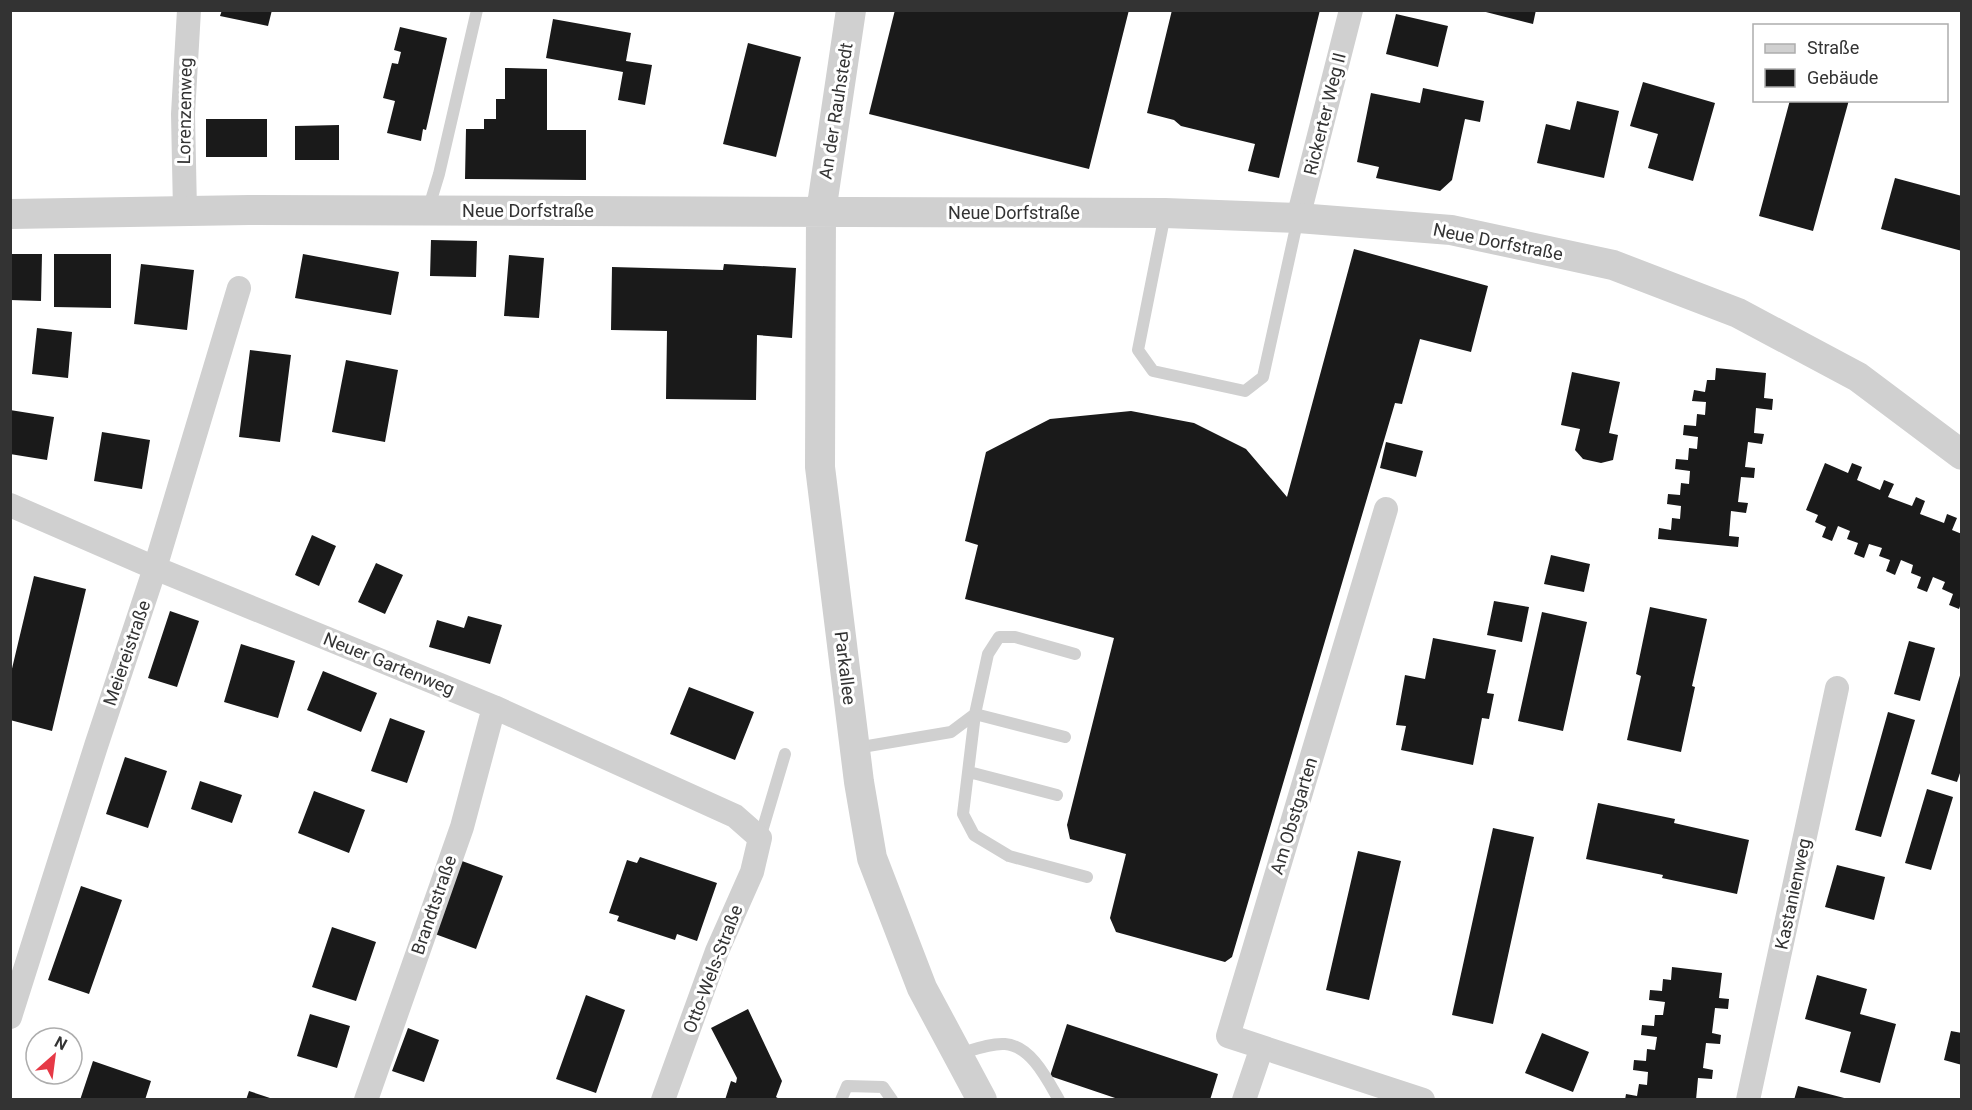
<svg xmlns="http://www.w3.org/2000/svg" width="1972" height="1110" font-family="Roboto,sans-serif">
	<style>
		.building { fill: #1a1a1a }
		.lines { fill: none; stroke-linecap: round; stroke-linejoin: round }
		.service { stroke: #d0d0d0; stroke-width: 12 }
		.minor { stroke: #d0d0d0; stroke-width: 24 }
		.tertiary { stroke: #d0d0d0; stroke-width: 30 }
		.labels { text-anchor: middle; stroke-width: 6; stroke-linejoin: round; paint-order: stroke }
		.street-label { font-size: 18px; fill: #333; stroke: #fff }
	</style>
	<rect width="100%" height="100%" fill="#fff"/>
	<path class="building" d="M222 10H272L268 26 220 16Z
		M895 10H1129L1089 169 869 114Z
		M1172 10H1320L1279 178 1248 171 1255 144 1181 126 1174 120 1147 113Z
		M1478 10H1536L1533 24Z
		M1396 14 1448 26 1438 67 1386 54Z
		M553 19 631 33 626 61 652 65 645 105 618 100 623 72 546 58Z
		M400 27 447 38 426 130 423 129 421 141 387 133 395 101 383 98 392 63 398 64 401 52 394 50Z
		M748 43 801 57 776 157 723 144Z
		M505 68 547 69V130H586V180L465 179 466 129H484V119H496V99H505Z
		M1643 82 1715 103 1693 181 1648 168 1658 134 1630 126Z
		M1423 88 1484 101 1480 122 1465 119 1452 180 1440 191 1376 178 1379 167 1357 162 1371 93 1420 103Z
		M1790 100H1849L1813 231 1759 216Z
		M1577 101 1619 111 1604 178 1537 163 1546 124 1570 130Z
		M206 119H267V157H206Z
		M339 125V160H295V126Z
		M1895 178 1962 196V251L1881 229Z
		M431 240 477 241 476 277 430 276Z
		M1354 249 1488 286 1471 352 1420 339 1402 404 1395 403 1232 957 1225 962 1116 932 1110 918 1126 854 1070 839 1067 825 1114 638 965 599 978 545 965 541 986 452 1050 419 1131 411 1194 423 1246 449 1287 497Z
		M10 254H42L41 301 10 300Z
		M54 254H111V308L54 307Z
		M303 254 399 272 391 315 295 298Z
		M509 255 544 258 539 318 504 316Z
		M141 264 194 270 187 330 134 324Z
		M724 264 796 268 792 338 757 335 756 400 666 399 667 331 611 330 612 267 723 270Z
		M37 328 72 332 68 378 32 374Z
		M250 350 291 355 280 442 239 437Z
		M346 360 398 370 385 442 332 432Z
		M1716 368 1766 373 1764 398 1773 399 1772 410 1756 408 1754 433 1764 434 1762 444 1748 442 1745 467 1755 468 1754 478 1741 477 1738 502 1748 503 1746 513 1731 511 1729 536 1739 537 1738 547 1658 539 1659 528 1671 530 1672 518 1680 519 1681 506 1667 504 1668 494 1680 495 1681 483 1689 484 1690 471 1675 469 1676 459 1688 460 1689 448 1697 449 1698 437 1683 435 1684 425 1696 426 1697 414 1705 415 1706 402 1692 401 1694 390 1705 392 1707 380H1715Z
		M1572 372 1620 382 1609 433 1618 435 1613 460 1601 463 1583 459 1575 450 1580 429 1561 425Z
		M10 410 54 417 47 460 10 454Z
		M102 432 150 440 142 489 94 481Z
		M1386 442 1423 451 1416 477 1380 468Z
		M1825 463 1848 473 1852 463 1862 467 1857 480 1880 490 1884 480 1894 484 1888 497 1912 506 1916 497 1925 501 1920 514 1944 523 1947 514 1957 518 1952 530 1962 534V601L1959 609 1949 605 1953 594 1942 589 1945 582 1933 577 1927 592 1917 588 1921 577 1911 573 1913 565 1901 560 1895 575 1886 571 1890 560 1879 556 1882 548 1869 544 1864 558 1854 554 1858 543 1847 539 1850 531 1838 526 1832 541 1822 537 1826 527 1815 522 1818 515 1806 510Z
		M312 535 336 546 319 586 295 575Z
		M1551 555 1590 564 1584 592 1544 584Z
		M376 563 403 575 385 614 358 602Z
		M34 576 86 589 52 731 10 720V677Z
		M1494 601 1529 607 1522 642 1487 635Z
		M1650 607 1707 619 1692 686 1695 687 1681 752 1627 740 1641 676 1636 674Z
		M170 611 199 621 177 687 148 678Z
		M1542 612 1587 622 1563 731 1518 721Z
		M468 616 502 625 490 664 429 647 437 620 464 628Z
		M1433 638 1496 650 1487 693 1494 694 1489 719 1482 718 1473 765 1401 750 1406 726 1396 725 1405 675 1425 679Z
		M1909 641 1935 648 1920 701 1894 694Z
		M241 644 295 661 278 718 224 702Z
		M323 671 377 693 361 732 307 710Z
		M1961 672 1962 767 1957 782 1931 774Z
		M689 687 754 712 735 760 670 734Z
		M1888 712 1915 720 1881 837 1855 830Z
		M390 718 425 731 407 783 371 771Z
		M125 757 167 771 148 828 106 814Z
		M200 781 242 795 232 823 191 809Z
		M1927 789 1953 797 1931 870 1905 863Z
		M314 791 365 810 349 853 298 833Z
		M1598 803 1675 819 1674 823 1749 840 1737 894 1662 878 1663 875 1586 859Z
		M1493 828 1534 837 1493 1024 1452 1015Z
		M1358 851 1401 861 1369 1000 1326 990Z
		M640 857 717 883 697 941 677 934 675 940 617 921 619 916 609 913 627 860 637 863Z
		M462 861 503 876 476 949 435 934Z
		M1837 865 1885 877 1874 920 1825 907Z
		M81 886 122 900 89 994 48 980Z
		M332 927 376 942 356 1001 312 987Z
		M1672 967 1722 973 1719 998 1729 999 1728 1009 1715 1008 1712 1033 1721 1035 1720 1044 1706 1043 1703 1068 1713 1070 1712 1079 1698 1078 1696 1100H1625L1626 1094 1637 1096 1639 1084 1647 1085 1648 1072 1633 1070 1634 1060 1646 1061 1647 1049 1655 1050 1657 1037 1641 1035 1642 1025 1654 1026 1655 1015H1663L1665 1002 1649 1000 1650 990 1662 991 1663 979 1671 980Z
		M1817 975 1867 989 1860 1014 1896 1024 1880 1083 1840 1072 1851 1032 1805 1019Z
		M586 995 625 1010 596 1093 556 1079Z
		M748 1009 782 1081 776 1097 781 1100H725L731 1081 736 1083 737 1078 711 1028Z
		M310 1014 350 1026 337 1068 297 1056Z
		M1067 1024 1218 1074 1210 1100H1121L1050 1076Z
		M408 1028 439 1040 424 1082 392 1071Z
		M1951 1031 1962 1033V1065L1944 1060Z
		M1542 1033 1589 1052 1573 1092 1525 1073Z
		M93 1061 151 1081 145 1100H80Z
		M1798 1086 1848 1099V1100H1794Z
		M249 1091 273 1099V1100H246Z"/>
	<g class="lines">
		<path class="service" d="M428 210 439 174 477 10
			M1165 214 1138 350 1153 371 1245 391 1263 377 1298 218
			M1065 737 975 714 963 814 974 835 1009 856 1087 877
			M856 748 951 732 975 714 988 654 999 637H1015L1075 654
			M969 772 1057 795
			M760 838 785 754
			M959 1054C973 1050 990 1043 1005 1044 1031 1046 1047 1079 1059 1100
			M841 1100 847 1086 883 1087 892 1100"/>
		<path class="minor" d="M185 211 183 114 189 10
			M1298 218 1351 10
			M10 505 155 568 494 707 735 816 760 838 752 872 717 951 663 1100
			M1386 509 1228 1036 1423 1100
			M10 1017 96 746 155 568 239 288
			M366 1100 462 827 494 707
			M1244 1100 1262 1047
			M1748 1100 1837 688"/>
		<path class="tertiary" d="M851 10 821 212 820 467 859 782 872 858 922 988 982 1100
			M10 214 249 210 1165 213 1298 218 1451 230 1613 265 1738 313 1858 377 1962 455"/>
	</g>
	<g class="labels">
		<g class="street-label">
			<text transform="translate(185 111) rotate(-89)" y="6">Lorenzenweg</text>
			<text transform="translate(836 111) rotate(-81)" y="6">An der Rauhstedt</text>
			<text transform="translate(1325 114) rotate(-76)" y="6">Rickerter Weg II</text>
			<text x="528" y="217">Neue Dorfstraße</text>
			<text x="1014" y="219">Neue Dorfstraße</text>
			<text transform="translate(1498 242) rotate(11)" y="6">Neue Dorfstraße</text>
			<text transform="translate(127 653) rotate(-71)" y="6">Meiereistraße</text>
			<text transform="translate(389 664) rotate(22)" y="6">Neuer Gartenweg</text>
			<text transform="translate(845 668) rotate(83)" y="6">Parkallee</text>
			<text transform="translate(1294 816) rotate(-73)" y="6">Am Obstgarten</text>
			<text transform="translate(1793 894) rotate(-78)" y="6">Kastanienweg</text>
			<text transform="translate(434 905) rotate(-71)" y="6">Brandtstraße</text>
			<text transform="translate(713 969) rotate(-69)" y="6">Otto-Wels-Straße</text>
		</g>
	</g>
	<rect width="1972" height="1110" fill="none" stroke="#333333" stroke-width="24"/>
	<rect x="1753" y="24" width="195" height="78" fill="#ffffff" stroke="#adadad" stroke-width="1.5"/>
	<rect x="1765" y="44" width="30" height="9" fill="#d0d0d0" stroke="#adadad" stroke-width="1.5"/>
	<text x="1807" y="54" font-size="18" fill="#333333">Straße</text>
	<rect x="1765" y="69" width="30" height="18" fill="#1a1a1a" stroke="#adadad" stroke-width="1.5"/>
	<text x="1807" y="84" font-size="18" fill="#333333">Gebäude</text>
	<g transform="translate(54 1056) rotate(28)"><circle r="28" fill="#ffffff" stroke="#adadad" stroke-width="1.5"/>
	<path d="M0-4.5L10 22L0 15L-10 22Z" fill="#e63946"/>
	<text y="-9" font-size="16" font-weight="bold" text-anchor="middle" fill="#333333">N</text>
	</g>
</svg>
